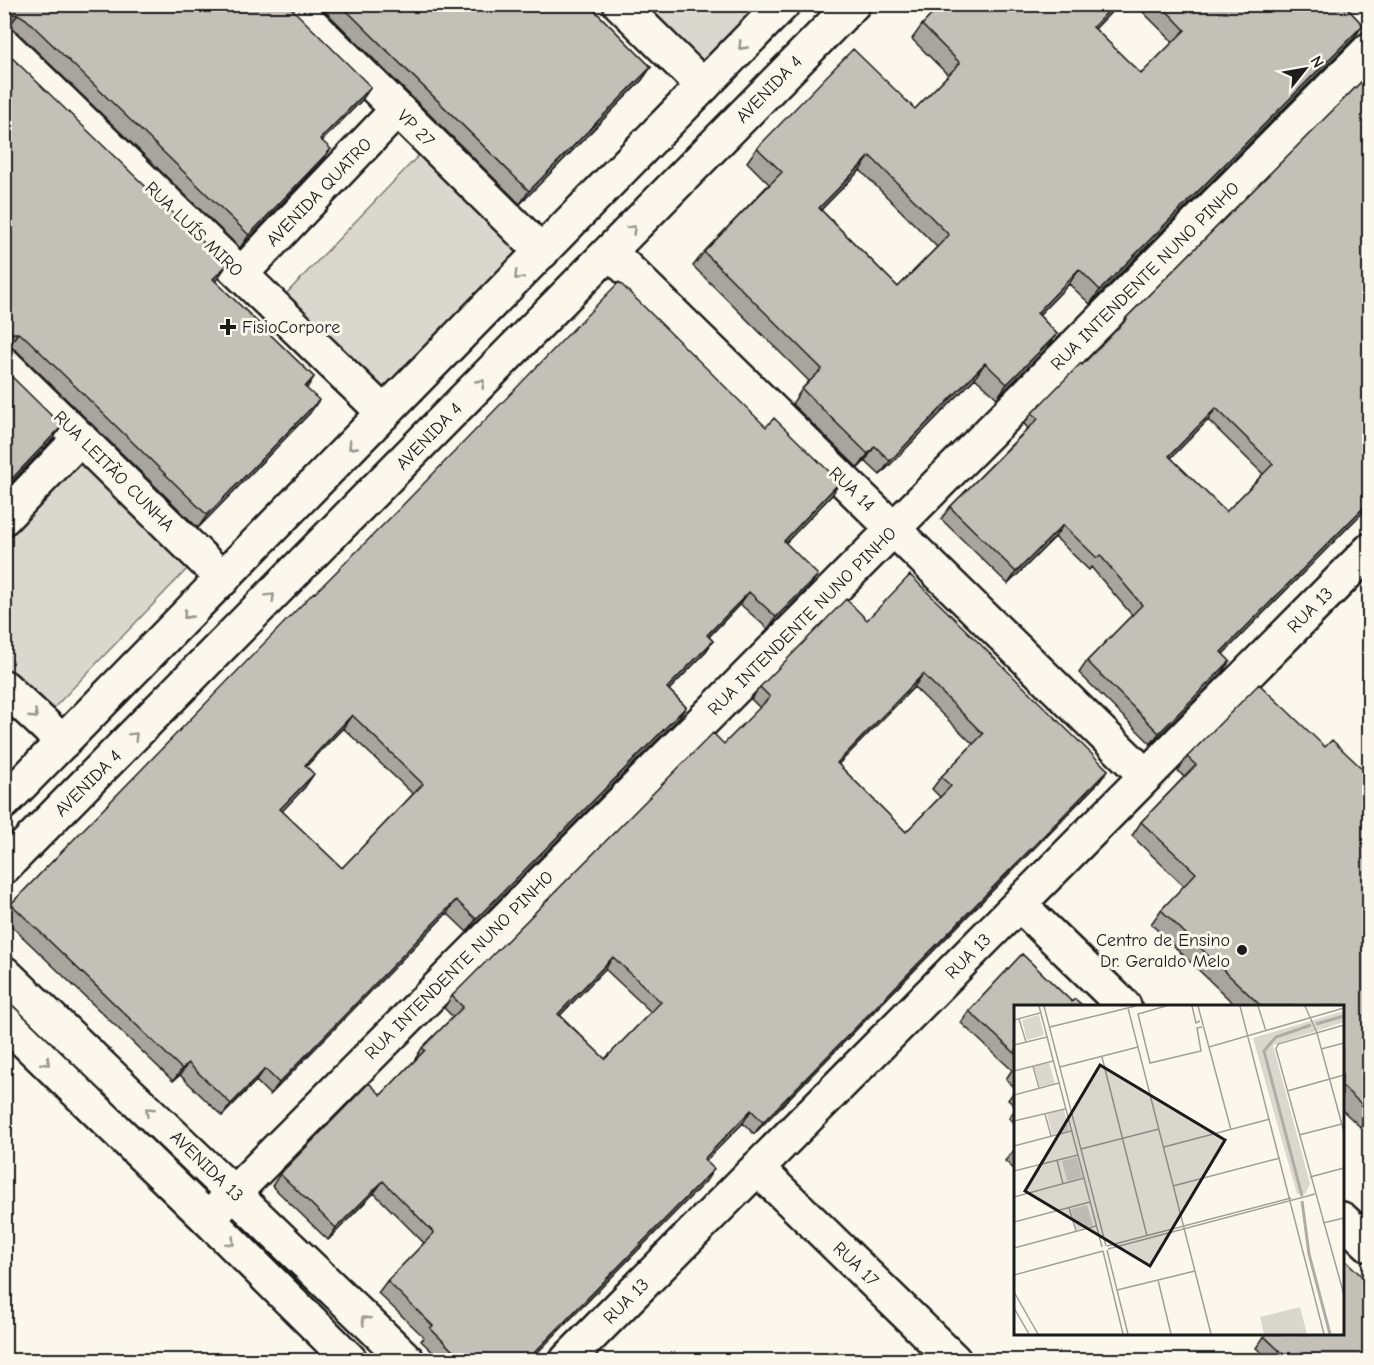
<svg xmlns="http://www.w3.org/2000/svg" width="1374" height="1365" font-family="'Comic Neue',sans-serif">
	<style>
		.green { fill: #dad7ce; stroke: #7b7a75; stroke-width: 1.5 }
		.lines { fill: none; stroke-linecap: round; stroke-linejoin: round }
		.minor-casing { stroke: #1c1c1c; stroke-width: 38 }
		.tertiary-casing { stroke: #1c1c1c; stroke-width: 38 }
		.secondary-casing { stroke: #1c1c1c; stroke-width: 38 }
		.minor { stroke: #fbf7ec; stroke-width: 33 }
		.tertiary { stroke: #fbf7ec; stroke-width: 33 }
		.secondary { stroke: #fbf7ec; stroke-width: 33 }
		.wall { fill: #a8a59e; stroke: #1c1c1c; stroke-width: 1.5; fill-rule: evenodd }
		.shaded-wall { fill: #888681; stroke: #1c1c1c; stroke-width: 1.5 }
		.building { fill: #c3c0b8; stroke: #1c1c1c; stroke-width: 1.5; fill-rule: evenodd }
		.oneway { stroke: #97948e }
		.poi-dot { fill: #1c1c1c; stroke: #fbf7ec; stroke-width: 2 }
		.labels { text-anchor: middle; stroke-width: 6; stroke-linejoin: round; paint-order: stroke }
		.street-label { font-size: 18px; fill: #1c1c1c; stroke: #fbf7ec }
		.poi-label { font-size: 18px; fill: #1c1c1c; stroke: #fbf7ec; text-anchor: start }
		.inset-river { fill: none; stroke: #afaca5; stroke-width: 3 }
		.inset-road { fill: none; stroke: #a29f99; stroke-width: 1.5 }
		.view { fill: #1c1c1c; fill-opacity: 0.15; stroke: #1c1c1c; stroke-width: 3 }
		.inset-edge { fill: none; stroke: #1c1c1c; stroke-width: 3 }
	</style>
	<rect width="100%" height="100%" fill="#fbf7ec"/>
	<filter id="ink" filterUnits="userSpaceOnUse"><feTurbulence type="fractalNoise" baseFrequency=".0167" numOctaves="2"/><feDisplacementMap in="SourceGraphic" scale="12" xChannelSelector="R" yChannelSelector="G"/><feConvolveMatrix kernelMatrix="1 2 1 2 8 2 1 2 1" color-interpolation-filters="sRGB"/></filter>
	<g filter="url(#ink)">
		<path class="green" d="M638 5H760L699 66Z
			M419 155 525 252 387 394 285 295Z
			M77 459 188 568 50 712 5 669 4 532Z"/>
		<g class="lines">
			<g class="minor-casing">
				<path id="minor" d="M291 4 542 252
					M620 4 703 86
					M4 45 384 413
					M610 252 1146 776
					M241 274 397 110
					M4 364 223 579
					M4 518 80 438
					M4 687 63 742
					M1019 904 1124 1006
					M757 1168 954 1360
					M208 1219 1370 49
					M1342 1219 1370 1245
					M567 1360 1370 550"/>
			</g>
			<g class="tertiary-casing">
				<path id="tertiary" d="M4 973 407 1360
					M4 1021 208 1219 350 1360"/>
			</g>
			<g class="secondary-casing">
				<path id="secondary" d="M4 802 783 4
					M4 867 853 4"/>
			</g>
			<use href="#minor" class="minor"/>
			<use href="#tertiary" class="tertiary"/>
			<use href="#secondary" class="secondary"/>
		</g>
		<path class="wall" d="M4 4 362 100 322 141 321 162 240 248 17 32 9 27Z
			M318 4H588L651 67 642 80 520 204Z
			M942 4H1119L1095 29 1141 74 1173 42 1135 4H1343L1363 25 1353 39 1090 304 1069 284 1039 315 1057 334 1047 348 997 398 975 378 880 475 865 461 858 468 792 404 802 389 809 381 693 266 704 252 769 184 747 162 757 148 915 109 948 75 912 39 922 25ZM860 170 937 247 898 287 821 210Z
			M4 50 218 278 215 281 314 377 307 388 310 413 198 528 17 351 9 346Z
			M1370 73V505L1223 654 1222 673 1151 744 1079 673 1087 661 1132 615 1091 567 1089 570 1055 537 1008 584 941 519 950 507 1028 428 1024 424 1032 413 1082 365 1120 326 1126 318ZM1208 420 1263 474 1226 512 1171 458Z
			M832 495 785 543 809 587 768 629 740 604 709 637 713 641 704 654 669 690 686 707 678 719 467 932 447 913 270 1095 256 1081 222 1116 180 1075 173 1081 4 919V913L11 904 315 593ZM343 728 413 794 342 868 282 811 305 787 306 766Z
			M867 620 1108 770 1099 782 754 1134 743 1123 706 1160V1181L530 1360H441L421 1341 424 1337 378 1293 387 1281 424 1243 374 1193 328 1240 272 1186 280 1174 381 1095 414 1061 422 1048 453 1017 444 1008 452 996 724 744 760 708 751 699 760 687ZM914 687 973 744 941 777 932 789 940 797 906 832 838 764ZM605 969 651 1012 605 1059 560 1015Z
			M1325 747 1370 776V1136L1342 1110V1006H1236L1151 924 1161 910 1184 886 1132 836 1141 822 1184 777 1178 771 1187 757Z
			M1022 954 1072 1002 1075 999 1083 1006H1016V1089L1006 1079 1012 1070 961 1023 969 1011Z
			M1016 1089V1107L1008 1100Z
			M1016 1108V1124L1009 1118Z
			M1016 1148V1171L1005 1161Z
			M1266 1334H1342L1370 1360H1269L1256 1348Z"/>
		<path class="shaded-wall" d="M1115 4H1119L1083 41 1093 27Z
			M9 14H18L9 27H4V16Z
			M1363 25 1353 39 1090 304 1100 290Z
			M651 67 642 80 520 204 529 191Z
			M371 87 362 100 311 152 320 139Z
			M331 149 321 162 240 248 249 235Z
			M870 156 860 170 808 223 819 208Z
			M227 265 218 278 204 292 213 279Z
			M1079 269 1069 284 1027 327 1037 313Z
			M9 333H18L9 346H4V335Z
			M1057 334 1047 348 997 398 1007 384Z
			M985 363 975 378 880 475 890 461Z
			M319 400 310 413 198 528 207 515Z
			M1216 408 1208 420 1161 468 1169 456Z
			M62 426 53 439 4 490V487Z
			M875 446 865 461 858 468 868 454Z
			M840 482 832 495 775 554 784 541Z
			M1370 501V505L1213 664 1221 652Z
			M1063 525 1055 537 1008 584 1016 572Z
			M818 575 809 587 768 629 776 617Z
			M749 592 740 604 698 648 707 635Z
			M713 641 704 654 658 701 667 688Z
			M1230 661 1222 673 1151 744 1159 733Z
			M923 674 914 687 828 775 837 763Z
			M686 707 678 719 467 932 476 919Z
			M352 715 343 728 296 777 305 765Z
			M1108 770 1099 782 754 1134 763 1122Z
			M314 774 305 787 272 822 280 809Z
			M456 900 447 913 270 1095 279 1083Z
			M613 957 605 969 550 1026 558 1014Z
			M188 1063 180 1075 173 1081 182 1069Z
			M265 1069 256 1081 222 1116 231 1104Z
			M751 1110 743 1123 696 1171 704 1159Z
			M714 1169 706 1181 530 1360H527Z
			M383 1181 374 1193 328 1240 336 1228Z"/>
		<path class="building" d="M4 4H287L371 87 320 139 331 149 249 235 26 19 18 14H9L4 16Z
			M340 4H588L651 67 529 191Z
			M942 4H1115L1093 27 1141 74 1185 30 1160 4H1343L1363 25 1100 290 1079 269 1037 313 1057 334 1007 384 985 363 890 461 875 446 868 454 802 389 822 369 704 252 782 172 757 148 853 49 915 109 960 63 922 25ZM870 156 949 235 898 287 819 208Z
			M4 50 227 265 213 279 314 377 305 387 319 400 207 515 26 338 18 333H9L4 335Z
			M1370 73V501L1221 652 1230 661 1159 733 1087 661 1142 605 1100 555 1097 558 1063 525 1016 572 950 507 1038 419 1032 413 1081 363 1082 365 1127 319 1126 318ZM1216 408 1273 464 1226 512 1169 456Z
			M619 282 766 427 774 418 840 482 784 541 818 575 776 617 749 592 707 635 713 641 667 688 686 707 476 919 456 900 279 1083 265 1069 231 1104 188 1063 182 1069 11 904 314 592 315 593 399 509ZM352 715 423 784 342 868 280 809 314 774 305 765Z
			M4 369 62 426 4 487Z
			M910 575 1108 770 763 1122 751 1110 704 1159 714 1169 527 1360H462L430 1328 433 1326 387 1281 434 1233 383 1181 336 1228 280 1174 369 1083 381 1095 425 1050 422 1048 463 1007 452 996 713 733 724 744 770 697 760 687 846 599 867 620ZM923 674 983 734 941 777 951 786 906 832 837 763ZM613 957 661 1002 605 1059 558 1014Z
			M1259 684 1325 747 1332 740 1370 776V1112L1342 1086V1006H1261L1161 910 1196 873 1141 822 1196 765 1187 757Z
			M1022 954 1072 1002 1075 999 1083 1006H1016V1054L969 1011Z
			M1342 1257 1370 1284V1360H1289L1264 1336 1267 1334H1342Z"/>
		<defs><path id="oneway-chevron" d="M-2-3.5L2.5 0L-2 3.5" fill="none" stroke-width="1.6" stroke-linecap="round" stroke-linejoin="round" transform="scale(1.5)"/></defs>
		<g class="oneway">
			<use href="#oneway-chevron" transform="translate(742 46) rotate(134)"/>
			<use href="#oneway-chevron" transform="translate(632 229) rotate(-45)"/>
			<use href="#oneway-chevron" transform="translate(518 276) rotate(134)"/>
			<use href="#oneway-chevron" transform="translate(481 383) rotate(-46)"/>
			<use href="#oneway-chevron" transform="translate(352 446) rotate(134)"/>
			<use href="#oneway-chevron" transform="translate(271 597) rotate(-45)"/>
			<use href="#oneway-chevron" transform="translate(187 615) rotate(134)"/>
			<use href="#oneway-chevron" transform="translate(34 715) rotate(43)"/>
			<use href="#oneway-chevron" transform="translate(134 736) rotate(-45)"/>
			<use href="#oneway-chevron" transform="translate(46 1062) rotate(44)"/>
			<use href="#oneway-chevron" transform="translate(149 1111) rotate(-136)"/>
			<use href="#oneway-chevron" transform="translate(231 1242) rotate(45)"/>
			<use href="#oneway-chevron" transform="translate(365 1320) rotate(-136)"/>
		</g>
	</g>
	<g class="poi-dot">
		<path d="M225 318h6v6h6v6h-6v6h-6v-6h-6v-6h6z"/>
		<circle cx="1242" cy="950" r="6"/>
	</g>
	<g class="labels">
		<g class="street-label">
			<text transform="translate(769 89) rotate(-46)" y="6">AVENIDA 4</text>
			<text transform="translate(416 128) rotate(45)" y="6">VP 27</text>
			<text transform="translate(319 192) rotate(-46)" y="6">AVENIDA QUATRO</text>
			<text transform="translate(194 229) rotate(44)" y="6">RUA LUÍS MIRO</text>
			<text transform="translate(1145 276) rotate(-45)" y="6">RUA INTENDENTE NUNO PINHO</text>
			<text transform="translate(429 436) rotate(-46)" y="6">AVENIDA 4</text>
			<text transform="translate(114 471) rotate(45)" y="6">RUA LEITÃO CUNHA</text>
			<text transform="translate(852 489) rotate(44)" y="6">RUA 14</text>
			<text transform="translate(1310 610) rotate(-45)" y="6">RUA 13</text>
			<text transform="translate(802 621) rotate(-45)" y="6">RUA INTENDENTE NUNO PINHO</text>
			<text transform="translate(88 783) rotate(-45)" y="6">AVENIDA 4</text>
			<text transform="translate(968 956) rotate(-45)" y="6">RUA 13</text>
			<text transform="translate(459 965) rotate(-45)" y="6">RUA INTENDENTE NUNO PINHO</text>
			<text transform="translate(207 1166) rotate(44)" y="6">AVENIDA 13</text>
			<text transform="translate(856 1264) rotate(44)" y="6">RUA 17</text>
			<text transform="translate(626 1301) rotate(-45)" y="6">RUA 13</text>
		</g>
		<g class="poi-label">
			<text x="242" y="333">FisioCorpore</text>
			<text x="1230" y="946" text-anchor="end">Centro de Ensino<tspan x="1230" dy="21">Dr. Geraldo Melo</tspan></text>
		</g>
	</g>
	<g transform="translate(1014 1005)">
		<rect width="330" height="330" fill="#fbf7ec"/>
		<path d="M330 6V17L259 40 296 179 291 189H283L239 33ZM25 10 30 30 13 35 8 15ZM35 58 41 78 26 82 20 61ZM50 105 55 125 38 130 33 109ZM63 152 68 172 53 176 48 156ZM73 200 79 220 62 225 57 204ZM286 302 293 329H250L246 312Z" fill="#dad7ce"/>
		<path class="inset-river" d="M302 19 330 11M288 191 250 46 262 32 297 20M288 196 295 249 316 329"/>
		<path class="inset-road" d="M25 1 88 242M30 1 92 241M152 1 124 9 136 58 187 46 183 23 188 22M178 1 182 18 186 16M184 1 217 125M226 1 310 329M244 1 252 26M291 1 303 28 330 127M114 3 197 329M5 14 12 37M0 15 26 8M330 20 264 39 262 44 330 290M36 22 122 1M0 40 33 32M195 42 330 3M307 44 330 38M88 52 133 231M19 61 25 83M46 62 124 42M0 66 39 56M273 86 330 70M0 90 45 78M31 109 37 131M0 116 51 104M285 130 328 119M0 141 57 126M150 142 256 114M67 144 145 124M43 155 49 179M0 166 64 150M296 172 330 163M159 181 266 153M0 192 70 173M55 203 62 226M0 217 76 197M309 218 330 213M93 241 277 193M0 243 82 221M94 244 301 189M93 245 114 329M89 246 109 329M0 270 89 246M144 275 157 329M103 285 181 266M0 287 24 329M0 303 15 329"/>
		<path class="view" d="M86 60 211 135 136 261 11 186Z"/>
		<rect width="330" height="330" class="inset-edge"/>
	</g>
	<rect width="1374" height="1365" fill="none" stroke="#fbf7ec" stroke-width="24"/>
	<rect x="12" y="12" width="1350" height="1341" fill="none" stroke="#1c1c1c" stroke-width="2" filter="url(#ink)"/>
	<g transform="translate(1305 69) rotate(59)" stroke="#fbf7ec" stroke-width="4.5" paint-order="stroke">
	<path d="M0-4.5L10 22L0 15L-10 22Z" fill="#1c1c1c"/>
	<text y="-9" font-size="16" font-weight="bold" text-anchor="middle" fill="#1c1c1c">N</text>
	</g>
</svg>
